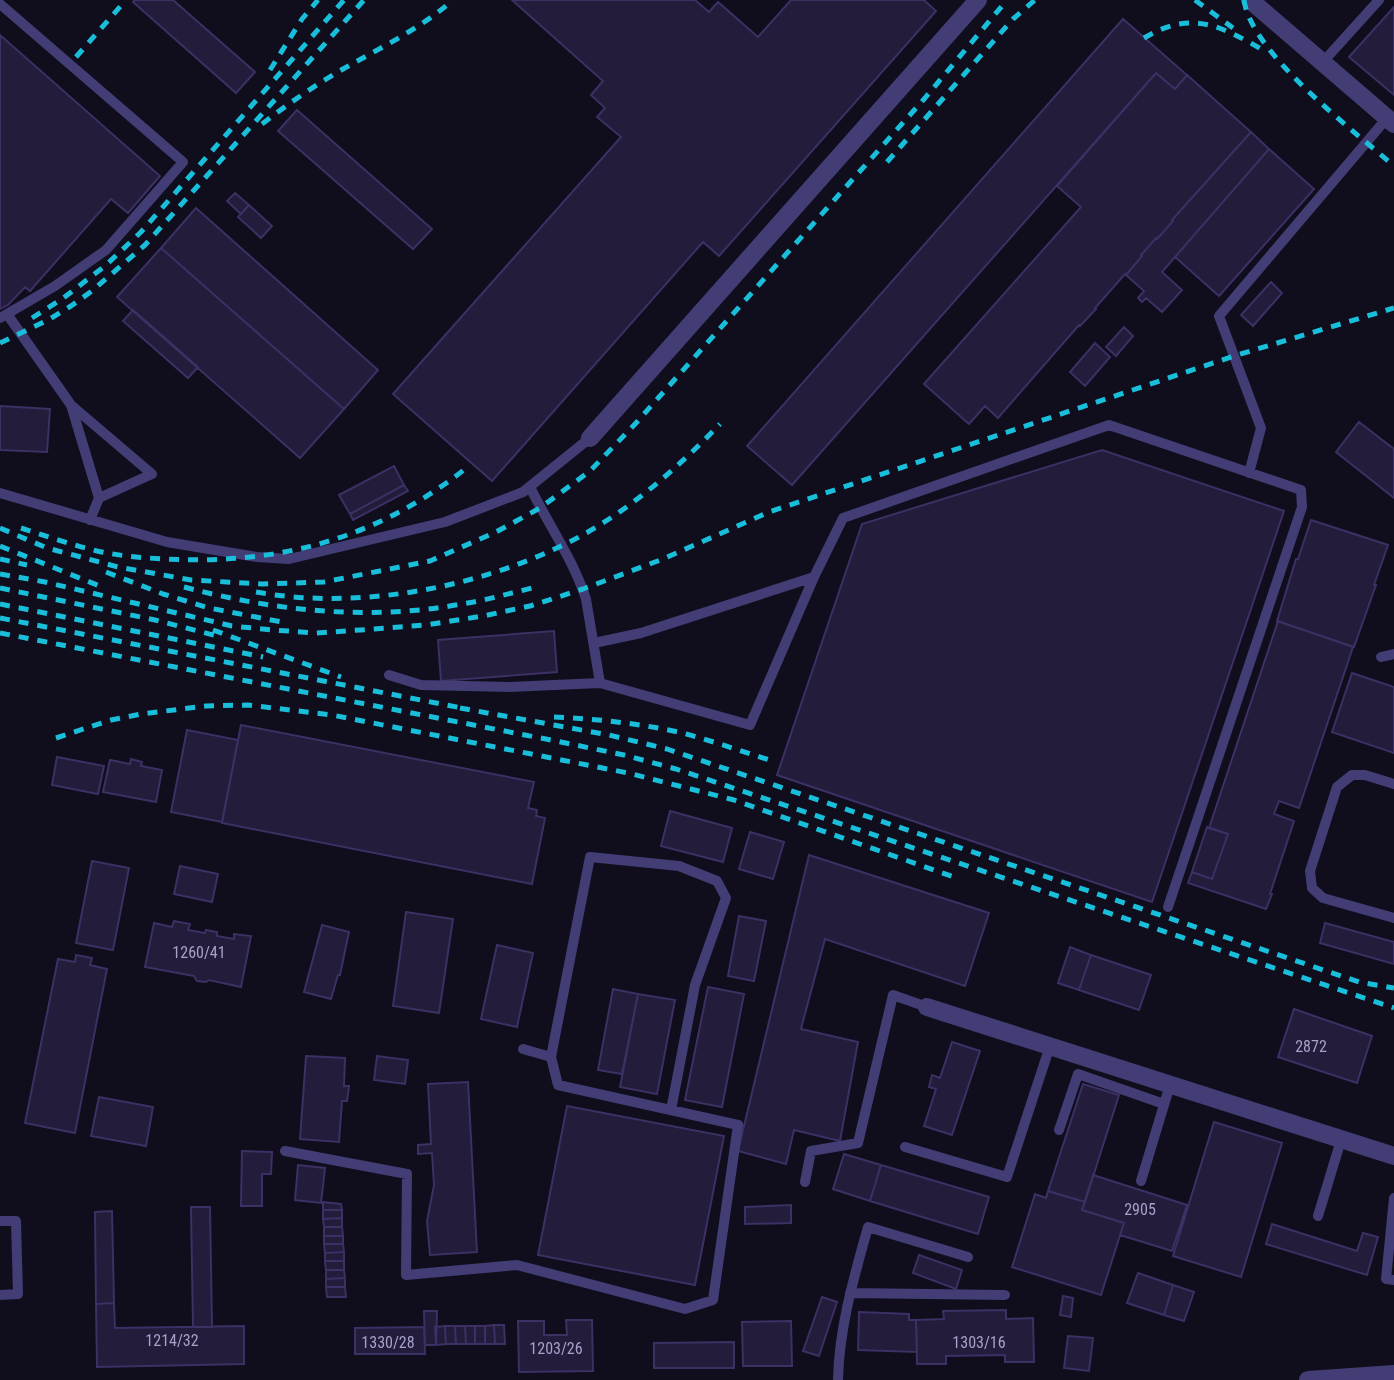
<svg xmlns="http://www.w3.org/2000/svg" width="1394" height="1380" font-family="'Roboto Condensed',sans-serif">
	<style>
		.building { fill: #231c3a; stroke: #3c3064; stroke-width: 2 }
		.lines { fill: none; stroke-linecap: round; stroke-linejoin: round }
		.lane { stroke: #423d75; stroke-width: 10 }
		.street { stroke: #423d75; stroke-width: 18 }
		.rail { stroke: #19bfda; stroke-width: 5; stroke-dasharray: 10 9; stroke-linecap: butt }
		.labels { text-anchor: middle; stroke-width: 6; stroke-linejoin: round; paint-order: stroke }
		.number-label { font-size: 16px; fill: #a8a1c9 }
	</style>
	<rect width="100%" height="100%" fill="#100d1c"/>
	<path class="building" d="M135 0H173L255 72 236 93 133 2Z
		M512 0H695L709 12 718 2 758 37 791 0H924L936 11 719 256 703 242 492 481 393 394 621 137 597 117 605 108 591 95 603 81Z
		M1394 7V95L1349 57Z
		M1123 19 1187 75 1175 89 1156 73 792 485 747 446Z
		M0 35 160 176 128 213 111 199 30 291 25 287 8 305 0 309Z
		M1156 73 1175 89 1187 75 1251 132 1172 220 1173 221 1157 239 1156 238 1141 255 1142 256 1126 275 1125 274 1095 308 1096 309 1080 326 1079 325 998 418 985 406 969 424 924 384 1081 207 1057 186Z
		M297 110 432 229 413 249 278 131Z
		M1251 132 1269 149 1162 272 1182 290 1162 312 1146 298 1142 302 1138 298 1144 291 1126 275 1142 256 1141 255 1156 238 1157 239 1173 221 1172 220Z
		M1269 149 1314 189 1219 296 1175 257Z
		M235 193 249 205 241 214 227 201Z
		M249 205 272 226 261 238 238 217Z
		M196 208 378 370 344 409 161 248Z
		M161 248 344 409 300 458 117 297Z
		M1271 282 1282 293 1253 326 1241 315Z
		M133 310 198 367 188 378 123 321Z
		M1124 327 1133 336 1116 356 1106 347Z
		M1095 343 1110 357 1085 386 1070 372Z
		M0 406 50 409 47 452 0 450Z
		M1359 422 1394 449V498L1336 452Z
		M1102 450 1284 511 1152 902 777 775 862 524Z
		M394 466 404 485 350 514 339 495Z
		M404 485 408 491 353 520 350 514Z
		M1311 520 1388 545 1374 585H1376L1354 647 1277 621 1296 559H1298Z
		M1278 621 1353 647 1299 808 1279 801 1274 814 1294 821 1270 894H1272L1266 909 1188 883 1192 872 1212 879 1228 834 1209 828Z
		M554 631 557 672 441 681 438 640Z
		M1352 673 1394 687V753L1332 732Z
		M241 725 534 782 528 808 537 810 536 816 545 818 532 884 222 823Z
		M187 730 238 740 222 822 171 812Z
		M57 757 104 766 98 794 52 785Z
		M131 759 142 762 141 766 162 770 156 802 103 792 110 760 130 764Z
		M670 811 732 828 723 862 661 846Z
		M1207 827 1228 834 1212 879 1192 872Z
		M750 832 784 842 773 879 739 869Z
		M809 855 989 913 965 986 825 939 801 1029 858 1042 840 1141 794 1130 786 1164 738 1151Z
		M92 861 129 868 113 950 76 943Z
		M180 866 218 874 212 902 174 894Z
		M406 912 453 919 439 1013 393 1006Z
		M739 916 766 921 754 981 728 976Z
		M174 921 190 924 188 930 205 933 206 930 217 932V936L234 939V934L251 936 241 987 209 980 206 982 197 981 194 976 145 967 154 923 172 927Z
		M1325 923 1394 942V964L1320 943Z
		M322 925 349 932 340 975H338L331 999 304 992Z
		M497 945 533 953 517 1027 481 1019Z
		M1070 947 1091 955 1079 990 1058 983Z
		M76 955 92 958 90 965 107 969 75 1133 25 1123 58 959 75 962Z
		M1091 955 1151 975 1139 1010 1079 990Z
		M708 987 744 994 722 1107 685 1100Z
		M613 989 638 994 622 1074 598 1070Z
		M638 994 675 1000 657 1094 620 1087Z
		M1294 1009 1372 1036 1357 1083 1278 1057Z
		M952 1042 980 1051 952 1135 924 1126 936 1089 929 1087 932 1075 940 1078Z
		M306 1056 345 1058 344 1086H349L347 1101H342L339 1142 300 1139Z
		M377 1056 408 1060 405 1084 374 1080Z
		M468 1082 477 1252 430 1255 427 1221 434 1185 432 1153 418 1154V1145L431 1144 428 1084Z
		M1083 1084 1119 1095 1085 1202 1048 1191Z
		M99 1097 153 1107 146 1146 91 1136Z
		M567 1106 724 1136 695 1285 538 1255Z
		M1214 1122 1282 1143 1241 1277 1173 1256Z
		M242 1151 272 1152 271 1174H262V1206H241Z
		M844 1154 881 1165 870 1201 833 1189Z
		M298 1165 325 1168 321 1203 295 1200Z
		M881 1165 989 1197 978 1234 870 1201Z
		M1093 1175 1187 1205 1172 1251 1120 1235 1124 1223 1082 1210Z
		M1048 1191 1085 1202 1082 1210 1124 1223 1101 1295 1012 1267 1035 1194 1046 1198Z
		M323 1202 341 1204 342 1210H323Z
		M791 1205V1223L745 1224V1207Z
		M191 1207H210L212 1327H193Z
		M323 1210H342V1218L323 1219Z
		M112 1211 114 1303 96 1304 95 1212Z
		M342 1218V1227H324L323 1219Z
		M1272 1224 1357 1251 1363 1233 1378 1237 1367 1275 1266 1244Z
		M324 1227H342L343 1236H324Z
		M324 1236H343V1244H324Z
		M324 1244H343L344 1252 325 1253Z
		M344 1252V1261H325V1253Z
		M919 1255 962 1270 956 1289 913 1273Z
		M325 1261H344V1270H326Z
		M326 1270H344L345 1278 326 1279Z
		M1138 1273 1173 1285 1164 1315 1127 1303Z
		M345 1278V1287H326V1279Z
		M1173 1285 1194 1292 1184 1321 1164 1315Z
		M326 1287H345L346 1297H327Z
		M1063 1296 1073 1298 1071 1317 1060 1315Z
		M822 1297 837 1302 819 1356 803 1351Z
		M114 1303 115 1328 244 1326V1364L97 1367 96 1304Z
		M1006 1310V1319L1033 1318 1034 1362H1005V1355L946 1356V1364H917L916 1320 944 1319 943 1311Z
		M424 1311H437L436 1345H425Z
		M859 1312 909 1314V1320H916L917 1352 858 1350Z
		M566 1320H592L593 1371 519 1372 518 1321H544V1335H567Z
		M791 1321 792 1366H743L742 1322Z
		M494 1325H504L505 1344H495Z
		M494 1325 495 1344H485V1326Z
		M445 1326H455L456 1344H446Z
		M445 1326 446 1344 436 1345 435 1327Z
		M455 1326H465L466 1344H456Z
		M465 1326H475V1344H466Z
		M475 1326H485V1344H475Z
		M424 1327 425 1354H355V1328Z
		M1068 1336 1093 1338 1089 1371 1064 1368Z
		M734 1342V1368H654V1343Z"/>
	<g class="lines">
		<path class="lane" d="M0 4 183 162 106 250 55 286 0 318
			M1322 63 1379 0
			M7 314 71 405 152 474 99 498 90 520
			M71 405 99 498
			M1249 473 1261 428 1219 316 1387 118
			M530 487C548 524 573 559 586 599L600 683 750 725 814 577 641 633 594 643
			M0 493 167 542 257 557 289 559 445 522 523 492 590 438
			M814 577 843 518 1109 425 1301 490 1302 507 1168 907
			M1381 657 1394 654
			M389 675 421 685 509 687 600 683
			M1394 784 1365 775H1352L1337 787 1310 871 1312 888 1323 898 1394 918
			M551 1057 590 857 679 866 717 881 726 898 695 985 671 1110
			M1059 1130 1078 1074 1164 1104
			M905 1147 1007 1177 1050 1046
			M285 1151 407 1174 406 1275 517 1265 685 1309 713 1300 738 1125 558 1085 551 1057 523 1049
			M1141 1181 1170 1085
			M805 1182 811 1151 858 1143 893 995 927 1007
			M1394 1198 1386 1279 1394 1280
			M1318 1216 1341 1140
			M0 1221H16L18 1294 0 1295
			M850 1293 1005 1295
			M838 1380C839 1328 854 1277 868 1227L968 1257"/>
		<path class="street" d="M1250 0 1394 124
			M590 438 978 0
			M927 1007 1394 1156
			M1308 1380 1394 1374"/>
		<path class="rail" d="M1195 0 1233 28
			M1244 0C1251 53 1353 130 1394 166
			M1144 38C1191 10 1219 25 1263 50
			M76 57 126 0
			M270 70 302 19 318 0
			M262 124C288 104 315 85 343 69 380 48 420 29 453 0
			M887 162 1013 19 1035 0
			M32 318 62 299 105 266 141 232 344 0
			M0 343 48 320 71 306 92 291 145 245 364 0
			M0 528 47 548 118 567 191 580 263 584 324 582 430 561 496 532 540 508 590 471 636 423 925 98 1007 0
			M21 528C46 536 72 545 97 551 120 556 143 558 166 559 278 565 376 539 465 469
			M0 546 102 587
			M0 559 27 565
			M106 572 163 594 209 608 287 623
			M0 574 45 582 232 626 273 630 316 633 374 629 426 625 483 616 530 606 583 589 663 559 769 512 1234 356 1394 308
			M184 587C275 611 368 621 462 604 487 600 511 593 536 587
			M0 588 155 620 221 637
			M256 592C355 610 472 589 561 546 621 518 675 471 720 424
			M0 604 263 657
			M0 618 467 709
			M213 630 341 677
			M0 633 556 741 624 755 676 769 1394 1008
			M460 708 609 735 667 749 1359 982 1394 988
			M554 717C596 719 637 723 678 732 711 740 743 752 776 762
			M56 738 111 720 141 714 206 706 248 705 332 715 628 773 734 800 954 877"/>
	</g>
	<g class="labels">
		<g class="number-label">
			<text x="199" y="958">1260/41</text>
			<text x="1311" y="1052">2872</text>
			<text x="1140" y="1215">2905</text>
			<text x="172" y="1346">1214/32</text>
			<text x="388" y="1348">1330/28</text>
			<text x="979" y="1348">1303/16</text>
			<text x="556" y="1354">1203/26</text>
		</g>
	</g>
</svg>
